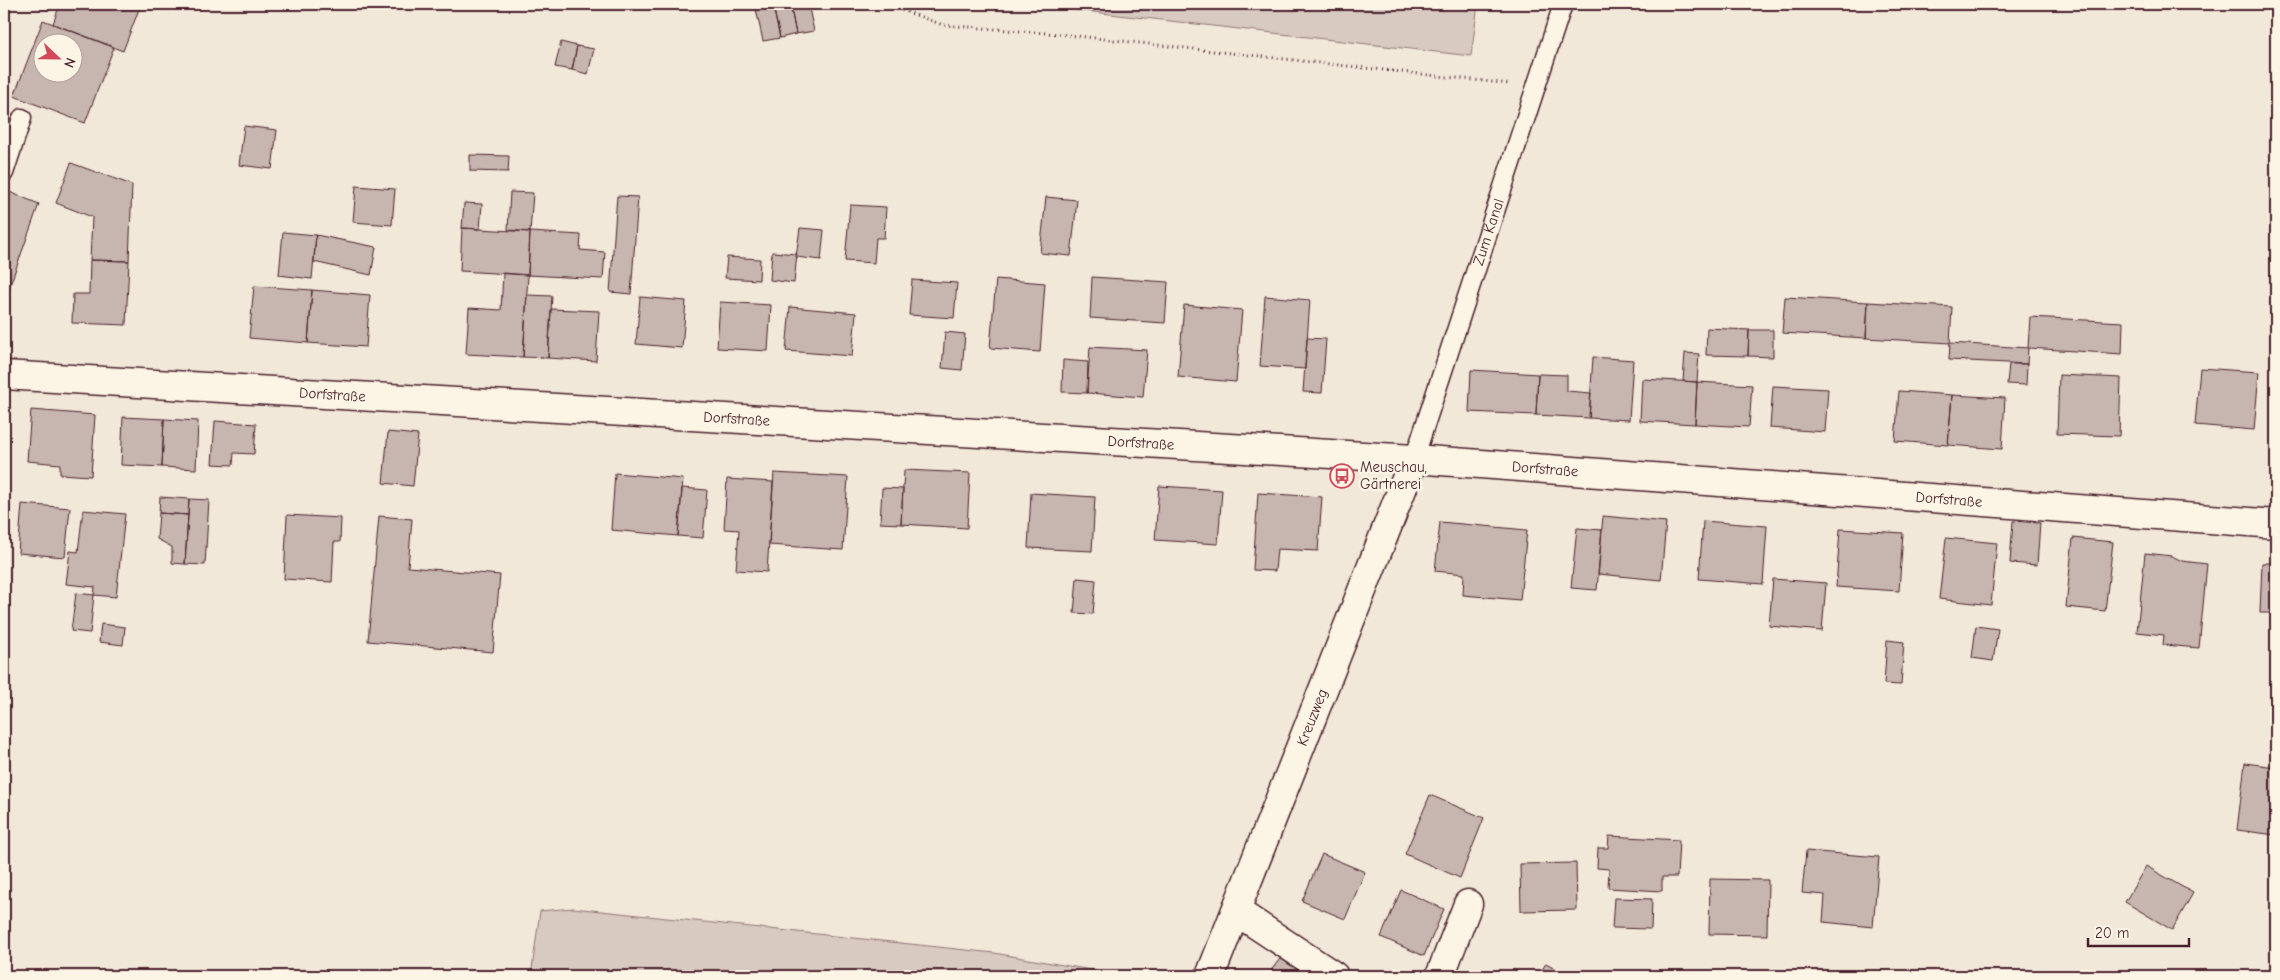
<svg xmlns="http://www.w3.org/2000/svg" width="2280" height="980" font-family="'Comic Neue',sans-serif">
	<style>
		.green { fill: #d8cac0; stroke: #917476 }
		.building { fill: #c7b6af; stroke: #4a1f2b; fill-rule: evenodd }
		.lines { fill: none; stroke-linecap: round; stroke-linejoin: round }
		.lane-casing { stroke: #4a1f2b; stroke-width: 21 }
		.street-casing { stroke: #4a1f2b; stroke-width: 31 }
		.path { stroke: #4a1f2b; stroke-width: 3; stroke-dasharray: 1 4; stroke-linecap: butt }
		.lane { stroke: #fcf5e5; stroke-width: 18 }
		.street { stroke: #fcf5e5; stroke-width: 28 }
		.labels { text-anchor: middle; stroke-width: 5; stroke-linejoin: round; paint-order: stroke }
		.street-label { font-size: 15px; fill: #4a1f2b; stroke: #fcf5e5 }
		.poi-label { font-size: 15px; fill: #4a1f2b; stroke: #fcf5e5; text-anchor: start }
	</style>
	<rect width="100%" height="100%" fill="#f1e8da"/>
	<filter id="ink" filterUnits="userSpaceOnUse"><feTurbulence type="fractalNoise" baseFrequency=".02" numOctaves="2"/><feDisplacementMap in="SourceGraphic" scale="10" xChannelSelector="R" yChannelSelector="G"/><feConvolveMatrix kernelMatrix="1 2 1 2 8 2 1 2 1" color-interpolation-filters="sRGB"/></filter>
	<g filter="url(#ink)">
		<path class="green" d="M1024 4H1478L1471 56Z
			M573 908 994 953 1126 976H531L540 911Z"/>
		<path class="building" d="M60 4H141L123 51 53 24Z
			M783 4H790L796 34 780 38 773 6Z
			M790 4H808L814 31 796 34Z
			M773 6 780 38 763 41 756 9Z
			M43 20 114 47 85 123 14 96ZM42 42H72V72H42Z
			M561 42 577 46 572 70 555 67Z
			M577 46 594 49 588 74 572 70Z
			M244 126 277 130 272 169 239 165Z
			M470 155 509 156 508 172 470 171Z
			M71 163 132 185 129 261 90 260 92 217 56 203Z
			M356 186 395 189 392 225 353 222Z
			M7 191 39 204 4 302V200Z
			M510 192 533 193 530 232 508 230Z
			M617 196 638 197 631 294 610 292Z
			M1046 197 1077 200 1071 256 1040 253Z
			M464 203 482 204 480 229 462 228Z
			M850 205 886 207 884 238H876L874 263 845 261Z
			M462 228 530 232 528 275 460 271Z
			M800 228 824 230 821 260 796 257Z
			M283 232 316 235 312 279 279 275Z
			M530 232 581 235 580 250 605 252 603 279 528 275Z
			M316 235 376 247 371 275 314 262Z
			M772 252 797 254 794 283 770 280Z
			M727 257 760 259 759 280 725 278Z
			M90 260 129 261 126 325 72 323 73 294H89Z
			M503 273 528 275 523 357 466 354 469 308 501 310Z
			M1092 277 1168 282 1165 323 1090 318Z
			M996 279 1045 283 1040 352 990 348Z
			M912 280 957 283 954 318 909 315Z
			M254 286 312 290 308 343 249 338Z
			M312 290 370 295 366 347 308 343Z
			M527 295 552 296 548 358 523 357Z
			M1265 296 1310 300 1305 369 1260 366Z
			M640 297 686 301 682 348 636 344Z
			M1785 297 1868 302 1866 338 1782 333Z
			M720 302 771 305 768 351 717 348Z
			M1868 302 1952 307 1950 343 1866 338Z
			M1184 305 1242 310 1236 382 1178 377Z
			M790 307 856 313 852 356 786 351Z
			M551 309 599 311 596 361 548 358Z
			M2030 317 2123 322 2122 354 2028 348Z
			M1707 328 1749 330 1748 356 1706 355Z
			M1749 330H1773V357L1748 356Z
			M945 332 965 334 962 370 942 368Z
			M1307 338 1326 339 1322 393 1303 392Z
			M1950 343 2028 348 2027 364 1949 360Z
			M1090 347 1147 350 1143 397 1087 393Z
			M1685 353 1699 354 1697 382 1683 381Z
			M1593 357 1633 360 1629 420 1589 418Z
			M1063 360 1088 362 1087 393 1062 392Z
			M2009 364H2027L2026 385 2007 384Z
			M2200 368 2259 372 2254 430 2195 425Z
			M1471 370 1538 374 1536 415 1469 412Z
			M1538 374 1567 375V391L1591 393 1589 418 1536 415Z
			M2059 375 2121 378 2119 436 2057 434Z
			M1642 379 1697 382 1695 424 1640 421Z
			M1697 382 1752 385 1749 427 1695 424Z
			M1773 386 1828 389 1825 432 1770 428Z
			M1899 391 1952 395 1948 445 1895 441Z
			M1952 395 2005 398 2002 449 1948 445Z
			M31 410 95 415 91 476 60 474V464L27 461Z
			M123 417 164 419 162 467 121 465Z
			M164 419 198 421 196 469 162 467Z
			M215 421 256 424 254 454 234 453 233 465 212 464Z
			M388 432 418 435 413 486 383 483Z
			M904 470 970 473 967 528 901 524Z
			M615 473 683 479 678 536 611 530Z
			M774 473 848 477 843 550 769 545Z
			M727 479 773 482 767 572 736 570 739 530 724 529Z
			M1159 486 1222 490 1218 544 1155 540Z
			M682 488 707 490 703 538 678 536Z
			M882 488 903 489 901 524 880 523Z
			M1031 493 1095 497 1092 551 1028 548Z
			M1258 493 1322 497 1318 551 1277 549 1275 571 1253 570Z
			M160 497 189 499 188 515 159 513Z
			M189 499 209 500 205 565 185 564Z
			M22 504 70 508 65 557 18 553Z
			M83 510 125 514 116 597 94 595 95 587 66 584 70 551 78 552Z
			M159 513 188 515 185 564 172 563V547L157 539Z
			M287 515 341 518 340 542H334L332 582 284 579Z
			M379 516 412 519 408 567 500 575 493 652 368 641Z
			M1603 516 1666 522 1661 580 1598 574Z
			M1703 521 1767 526 1763 584 1699 579Z
			M2013 521 2040 523 2037 565 2010 563Z
			M1440 522 1527 530 1520 600 1463 595 1464 574 1435 571Z
			M1577 528 1602 530 1597 590 1571 588Z
			M1840 529 1903 533 1899 591 1836 587Z
			M1946 538 1997 543 1991 605 1939 599Z
			M2073 538 2113 542 2105 611 2066 607Z
			M2145 553 2172 556 2182 561 2207 564 2199 648 2163 645 2164 635 2137 632Z
			M2262 563H2276V613H2260Z
			M1077 578 1096 580 1093 614 1074 613Z
			M1773 579 1826 583 1822 631 1769 626Z
			M76 593 94 595 90 633 71 631Z
			M101 624 125 627 123 645 99 642Z
			M1976 626 1998 629 1993 661 1972 658Z
			M1887 640 1904 642 1901 685 1884 684Z
			M2245 763 2276 767V835L2237 830Z
			M1430 795 1484 818 1460 878 1405 854Z
			M1609 836 1679 840 1677 877H1662V891L1608 888 1609 869 1597 868 1598 848H1608Z
			M1806 851 1879 857 1873 927 1823 922 1825 895 1802 893Z
			M1322 854 1365 872 1345 919 1302 901Z
			M1576 863 1577 910 1521 911 1520 864Z
			M2146 866 2193 893 2172 930 2125 902Z
			M1710 879 1768 880 1767 935 1709 934Z
			M1401 890 1444 909 1424 956 1381 937Z
			M1614 898 1652 899 1651 929 1612 928Z
			M1282 956 1311 976H1267Z
			M1546 963 1569 976H1539Z
			M1648 972 1686 976H1648Z"/>
		<g class="lines">
			<g class="lane-casing">
				<g id="lane">
					<path d="M4 173 22 118"/>
					<path id="s1" d="M1414 459 1563 4"/>
				</g>
			</g>
			<g class="street-casing">
				<g id="street">
					<path id="s2" d="M4 375 1414 459 2276 524"/>
					<path d="M1236 911 1334 976"/>
					<path id="s3" d="M1210 976 1414 459"/>
					<path d="M1440 976 1468 904"/>
				</g>
			</g>
			<path class="path" d="M894 4 902 10 943 25 1059 34 1510 84"/>
			<use href="#lane" class="lane"/>
			<use href="#street" class="street"/>
		</g>
	</g>
	<defs>
		<g id="bus-ring" transform="scale(1.25)"><circle r="9.5" fill="#fcf5e5" stroke="#d1495b" stroke-width="1.5"/><path d="M-5-6H5V4H4V6H2V4H-2V6H-4V4H-5ZM-3.5-4V0h7V-4ZM-3.5 1.2v1.5H-2V1.2ZM2 1.2v1.5H3.5V1.2Z" fill="#d1495b"/></g>
	</defs>
	<g fill-rule="evenodd">
		<use href="#bus-ring" x="1342" y="476"/>
	</g>
	<g class="labels">
		<g class="street-label">
			<text dy="5" stroke="none"><textPath href="#s1" startOffset="239">Zum Kanal</textPath></text>
			<text dy="5" stroke="none"><textPath href="#s2" startOffset="329">Dorfstraße</textPath></text>
			<text dy="5" stroke="none"><textPath href="#s2" startOffset="734">Dorfstraße</textPath></text>
			<text dy="5" stroke="none"><textPath href="#s2" startOffset="1139">Dorfstraße</textPath></text>
			<text dy="5" stroke="none"><textPath href="#s2" startOffset="1544">Dorfstraße</textPath></text>
			<text dy="5" stroke="none"><textPath href="#s2" startOffset="1949">Dorfstraße</textPath></text>
			<text dy="5" stroke="none"><textPath href="#s3" startOffset="278">Kreuzweg</textPath></text>
		</g>
		<g class="poi-label">
			<text x="1360" y="472">Meuschau,<tspan x="1360" dy="17">Gärtnerei</tspan></text>
		</g>
	</g>
	<rect width="2280" height="980" fill="none" stroke="#fcf5e5" stroke-width="20"/>
	<rect x="10" y="10" width="2260" height="960" fill="none" stroke="#4a1f2b" stroke-width="2" filter="url(#ink)"/>
	<g transform="translate(58 58) rotate(112)"><circle r="24" fill="#fcf5e5" stroke="#b59f9b"/>
	<path d="M0-4L9 19L0 12L-9 19Z" fill="#d1495b"/>
	<text y="-8" font-size="14" font-weight="bold" text-anchor="middle" fill="#4a1f2b">N</text>
	</g>
	<path d="M2088 938v8h101v-8" fill="none" stroke="#4a1f2b" stroke-width="2.5"/>
	<text x="2095" y="938" font-size="15" fill="#4a1f2b" stroke="#fcf5e5" stroke-width="4" paint-order="stroke">20 m</text>
</svg>
